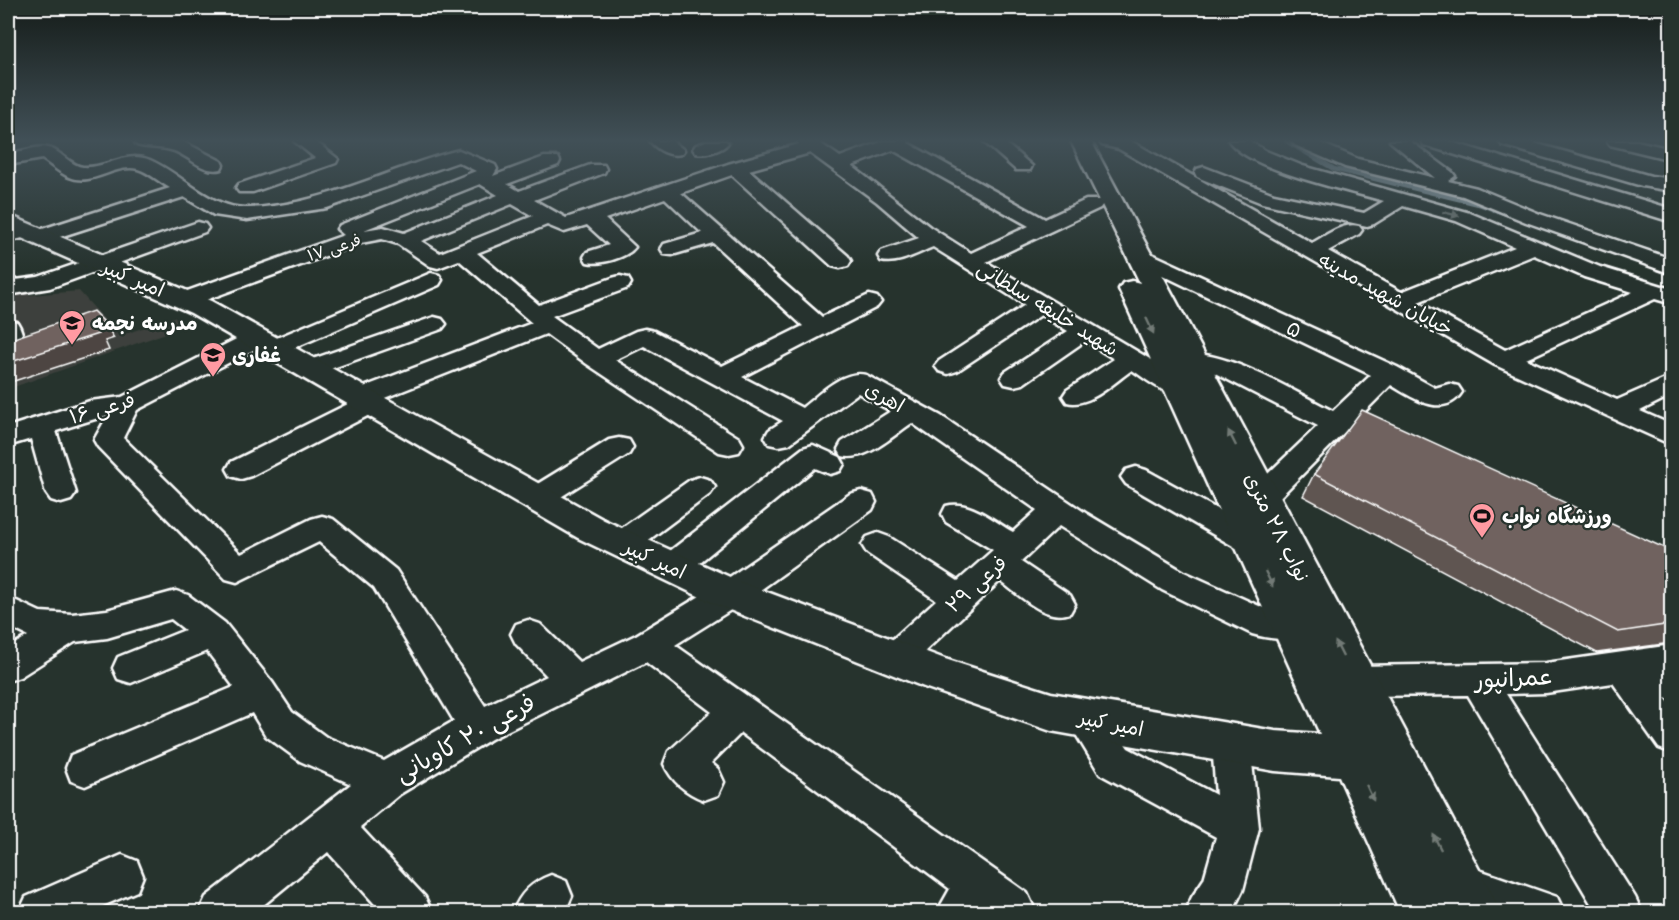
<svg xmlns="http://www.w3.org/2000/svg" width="1679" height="920" font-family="Mali,'Playpen Sans Arabic',sans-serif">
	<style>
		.built { fill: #3c413c }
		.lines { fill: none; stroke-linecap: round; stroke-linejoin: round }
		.stream { stroke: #96a7ad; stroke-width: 4.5 }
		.minor-casing { stroke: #fff; stroke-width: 5 }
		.major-casing { stroke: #fff; stroke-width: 5 }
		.minor { fill: #26332d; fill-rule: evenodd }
		.major { fill: #26332d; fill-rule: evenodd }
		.wall { fill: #5f5451; stroke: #fff; stroke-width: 1.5 }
		.shaded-wall { fill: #4e4542; stroke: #fff; stroke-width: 1.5 }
		.building { fill: #6f625e; stroke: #fff; stroke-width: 1.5 }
		.oneway { fill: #727a76 }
		.labels { text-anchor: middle; stroke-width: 4.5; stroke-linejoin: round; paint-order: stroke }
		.far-street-label { font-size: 16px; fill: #fff; stroke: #26332d }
		.street-label { font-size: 20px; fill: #fff; stroke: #26332d }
		.poi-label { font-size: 20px; font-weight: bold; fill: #fff; stroke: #26332d; text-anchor: start }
		.near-street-label { font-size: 24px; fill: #fff; stroke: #26332d }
	</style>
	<rect width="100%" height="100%" fill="#26332d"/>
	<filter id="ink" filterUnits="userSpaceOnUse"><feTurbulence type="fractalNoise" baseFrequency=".0167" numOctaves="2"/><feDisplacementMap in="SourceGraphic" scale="12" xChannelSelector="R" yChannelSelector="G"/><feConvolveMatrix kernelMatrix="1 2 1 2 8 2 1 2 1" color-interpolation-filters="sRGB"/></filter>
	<g filter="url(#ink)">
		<path class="built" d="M19 291 30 295 79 291 119 336 174 317 183 327 8 389V383L18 357 10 295Z"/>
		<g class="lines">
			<path class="stream" d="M1286 141 1334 169 1479 204 1522 220
				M1653 267 1672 274"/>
			<g class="minor-casing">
				<path id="minor" d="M134 141H182L221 161 223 165 221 169C202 174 188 154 171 150 160 147 148 148 137 145Z
					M294 141H315L338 159 336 163 253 192H239L236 188 239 184 315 158Z
					M650 141H672L684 150 681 154C670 157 657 150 650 141Z
					M706 141H726L728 143C722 151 705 155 696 153L693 149 696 145Z
					M797 141H817L840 157 884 141H909L908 143 1045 219 1086 200H1100L1103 204 1100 208 986 262 1187 381 1191 387 1187 393C1167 398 1148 380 1132 370 1113 383 1089 408 1067 402L1063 396 1067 390 1114 359 1085 341 1023 384 1014 386 1005 384 1001 378 1005 372 1068 331 1041 315 957 371 948 374 939 371 935 366 939 361 1025 305 933 247C918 253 898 265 881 261L878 256 881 251 919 238 877 202 810 153 749 170 848 256 851 261 848 266 840 268 832 266 732 175 681 193 822 317 869 295 877 297 881 302 877 307 742 377 802 408C819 395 843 369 866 375L941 416 1087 514 1184 572 1268 610 1291 612 1303 616 1308 626 1303 636C1286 641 1269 639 1252 634L1162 590 1059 526 1021 562 1070 595 1075 604 1070 613C1045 622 1020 595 1000 581L907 668 895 673 883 668 877 658 883 648 936 600 867 553 862 545 867 537 878 533 889 537 958 581 993 550 946 522 942 514 946 506C969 499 993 521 1013 532L1037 510 912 423C892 436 866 462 842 456L838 449 842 442 891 411 858 393 789 444 779 446 769 444 765 437 769 430 783 421 644 346 615 360 739 438 743 445 739 452 729 454 719 452 587 364 546 334 382 399 385 403 381 409 251 476 241 479 231 476 227 469 231 462 352 402 349 397 353 391 532 323 459 260 438 268 430 266 398 244 382 239 361 243 192 305 184 307 176 305 172 300 176 295 344 235 337 229 340 225 476 171 458 162 327 208 247 220 214 215 184 197 47 241 40 243 33 241 30 236 8 242V230L26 225 33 227 36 231 170 188C160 183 149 172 138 169 115 163 93 187 69 177 60 173 51 165 42 159L8 165V152C22 154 38 143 52 149 63 154 72 166 83 167 106 169 126 150 150 160 182 174 211 209 248 208 323 206 388 168 459 150L495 165 497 169 493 176 544 157H558L560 161 558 165 507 184 519 191 590 165H604L606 169 604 173 534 200 566 218 728 164 799 144ZM893 150 1029 226 971 253 930 227 852 166ZM480 184 498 195 404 233 383 227 364 230ZM665 198 702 233 664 244 661 249 664 254 672 255 713 243 803 326 722 366 654 331 645 329 636 331 598 349 552 316 628 288 631 283 628 278 620 276 612 278 539 305 477 253 547 225 564 232 587 225 609 245 587 252 584 257 587 262C600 265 627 258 635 247L605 219ZM512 204 533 216 440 253 421 241Z
					M983 141H1003L1032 166 1030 170H1016Z
					M1099 141H1131L1312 243C1327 235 1343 222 1359 226L1362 230 1359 234 1328 251 1401 292 1515 247 1456 221 1403 206 1374 224 1367 226 1262 203 1197 177 1195 173 1197 169 1204 167 1274 194 1364 213 1384 201C1349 191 1249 170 1229 141H1250L1266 151 1303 166 1470 213 1600 267 1672 289V304L1655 299 1526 359 1617 400 1672 376V395L1640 411 1672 425V445L1495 365 1119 149 1102 145ZM1534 255 1584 277 1633 292 1505 350 1418 302Z
					M1292 141H1316L1358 159 1435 178 1390 141H1410L1452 172 1455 176 1448 181 1477 188 1540 214 1672 259V274L1526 222 1463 196 1345 167 1295 145Z
					M1421 141H1448L1672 209V222L1424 145Z
					M1499 141H1527L1651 176 1672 179V191L1642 186 1502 145Z
					M1607 141H1637L1672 149V160L1610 145Z
					M198 222 205 224 208 228 205 232 50 288 8 295V281L38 277Z
					M1139 248 1397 367 1435 388 1449 384 1458 386 1462 392C1444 420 1411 397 1391 385L1273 504 1262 508 1251 504 1247 497 1251 490 1318 426 1209 370 1184 365 1180 360 1184 355C1220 346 1298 394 1333 411L1371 375 1131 260 1128 255 1131 250Z
					M431 273 439 275 442 280 439 285 282 353 273 355 264 353 261 348 263 345 137 410 123 438 241 554 311 519 322 516 333 519 396 570 485 706 547 676 516 644 511 634 516 624 528 620 540 624 579 662 636 635 718 585 850 494 861 491 872 494 876 502 872 510 742 603 675 645 1027 893 1034 908 1032 912H937L950 889 741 733 711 763 718 769 724 782 718 795 704 800C686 793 672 782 664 764L669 751 712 712 646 662 491 739 400 794 360 827 425 897 432 912H382L328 852 255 912H199L206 897 351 784 300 761 266 736 252 713 85 786 71 781 66 768 71 755 234 687 207 651 131 683 118 679 113 668 118 657 185 630 171 619 107 638 75 642 20 677 8 681V648L28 636 8 626V597L40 612 72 614 107 610 176 591 188 595 225 623 272 682 292 712 326 737 384 761 454 721 374 588 319 542 237 582 226 579 98 447 94 440 108 415 56 431 76 493 71 500 61 503 51 500 46 493 31 439 8 446V427L90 401 122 397 248 333 257 331 266 333 269 338 267 342Z
					M434 317 442 319 446 324 442 329 319 373 310 376 301 373 297 368 301 363Z
					M8 320 17 322C25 334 25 352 17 363L8 366Z
					M619 438 629 440 633 447 629 454 548 505 537 509 526 505 522 498 526 491 609 440Z
					M813 445 840 457 844 464 840 471 830 474 815 468 683 576 672 579 661 576 656 567 661 558 803 448Z
					M1136 467 1146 470 1262 534 1267 542 1262 550 1251 554 1240 550 1126 484 1121 477 1126 470Z
					M700 477 710 480 715 487 710 494 634 551 623 555 612 551 607 543 612 535 690 480Z
					M1672 645V700L1665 698 1672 706V753L1659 748 1613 683 1546 693 1506 694 1635 897 1642 912H1596L1468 695 1355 696 1342 692 1337 681 1342 670 1355 666 1546 663Z
					M1085 702 1098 706 1128 748 1216 795 1212 744 1218 732 1231 727 1244 732 1250 744 1259 828 1243 890 1232 912H1185L1192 897 1204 879 1216 837 1100 774 1066 718 1072 706Z
					M122 855 137 861 143 876 137 891 89 912H19L26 897Z
					M1459 863 1557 897 1564 912H1480L1444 899 1438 884 1444 869Z
					M551 875 566 881 572 896 565 912H513C520 893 532 882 551 875Z"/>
			</g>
			<g class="major-casing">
				<path id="major" d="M1071 141H1091L1492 894 1499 912H1400L1339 776 1275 771 1051 731 924 687 717 605 578 538 191 313 8 232V216L16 218 211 301 604 520 743 583 945 659 1051 693 1275 731 1320 734 1119 289 1123 283 1132 281 1140 283Z"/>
			</g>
			<use href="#minor" class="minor"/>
			<use href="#major" class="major"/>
		</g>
		<path class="wall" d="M1314 474 1671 551V643L1597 653 1303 496Z"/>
		<path class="shaded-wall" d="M104 322 114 338 105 341 109 350 8 383V363L94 325Z"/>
		<path class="building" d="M93 311 104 322 94 325 98 334 8 363V346L11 339Z
			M1362 410 1671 551V624L1618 632 1314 474Z"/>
		<defs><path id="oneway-solid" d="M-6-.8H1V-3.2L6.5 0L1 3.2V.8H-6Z" transform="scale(1.5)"/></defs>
		<g class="oneway">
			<use href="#oneway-solid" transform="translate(1451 214) rotate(14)"/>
			<use href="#oneway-solid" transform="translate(1150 326) rotate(65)"/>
			<use href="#oneway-solid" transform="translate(1232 438) rotate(-117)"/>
			<use href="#oneway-solid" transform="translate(1269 579) rotate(64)"/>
			<use href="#oneway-solid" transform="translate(1339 649) rotate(-117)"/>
			<use href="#oneway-solid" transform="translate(1370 793) rotate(65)"/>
			<use href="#oneway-solid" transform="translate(1437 842) rotate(-117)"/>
		</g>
	</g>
	<linearGradient id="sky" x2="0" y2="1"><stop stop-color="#151c19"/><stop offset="0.52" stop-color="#415057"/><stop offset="1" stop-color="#415057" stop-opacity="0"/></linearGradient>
	<rect width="1679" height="270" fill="url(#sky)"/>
	<defs>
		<g id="school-pin" transform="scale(1.35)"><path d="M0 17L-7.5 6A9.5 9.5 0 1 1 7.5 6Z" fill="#ff9aa2" stroke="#26332d"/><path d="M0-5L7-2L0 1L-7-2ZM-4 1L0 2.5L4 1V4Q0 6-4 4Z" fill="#111"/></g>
		<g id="stadium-pin" transform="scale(1.35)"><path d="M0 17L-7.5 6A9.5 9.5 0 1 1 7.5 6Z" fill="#ff9aa2" stroke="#26332d"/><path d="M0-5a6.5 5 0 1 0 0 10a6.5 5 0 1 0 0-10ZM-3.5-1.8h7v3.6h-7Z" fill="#111"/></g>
	</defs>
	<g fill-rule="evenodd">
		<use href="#school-pin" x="72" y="323"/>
		<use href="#school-pin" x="213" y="355"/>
		<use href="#stadium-pin" x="1482" y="516"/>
	</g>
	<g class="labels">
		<g class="far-street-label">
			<text transform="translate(334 247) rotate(-18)" y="6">فرعی ۱۷</text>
		</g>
		<g class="street-label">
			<text transform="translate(133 278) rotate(23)" y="7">امیر کبیر</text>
			<text transform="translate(1386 294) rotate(29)" y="7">خیابان شهید مدینه</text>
			<text transform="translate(1048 308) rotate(32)" y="7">شهید خلیفه سلطانی</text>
			<text transform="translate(1294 329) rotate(25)" y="7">۵</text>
			<text transform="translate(885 397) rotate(29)" y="7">اهری</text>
			<text transform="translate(102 408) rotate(-16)" y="7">فرعی ۱۶</text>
			<text transform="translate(1277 527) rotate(63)" y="7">نواب ۲۸ متری</text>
			<text transform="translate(655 559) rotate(25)" y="7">امیر کبیر</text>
			<text transform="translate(976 584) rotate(-42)" y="7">فرعی ۲۹</text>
			<text transform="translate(1111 723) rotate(11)" y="7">امیر کبیر</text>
		</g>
		<g class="poi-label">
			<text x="92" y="330">مدرسه نجمه</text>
			<text x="232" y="362">غفاری</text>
			<text x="1502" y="523">ورزشگاه نواب</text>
		</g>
		<g class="near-street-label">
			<text transform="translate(1514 678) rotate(-3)" y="8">عمرانپور</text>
			<text transform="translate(465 738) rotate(-29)" y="8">فرعی ۲۰ کاویانی</text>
		</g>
	</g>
	<rect width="1679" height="920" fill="none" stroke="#26332d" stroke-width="30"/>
	<rect x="15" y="15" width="1649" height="890" fill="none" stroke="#fff" stroke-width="2" filter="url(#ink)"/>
</svg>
